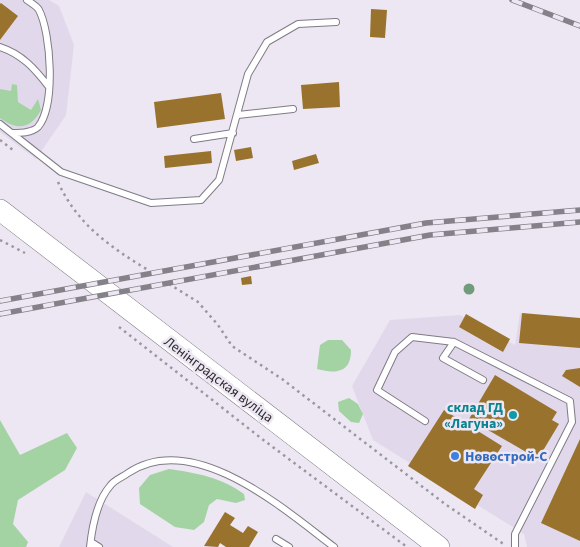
<svg xmlns="http://www.w3.org/2000/svg" width="580" height="547" font-family="'Source Sans 3',sans-serif">
	<style>
		.built { fill: #e1d9eb }
		.green { fill: #a3d3a3 }
		.building { fill: #99732e }
		.lines { fill: none; stroke-linecap: round; stroke-linejoin: round }
		.service-casing { stroke: #807b85; stroke-width: 8 }
		.primary-casing { stroke: #807b85; stroke-width: 22 }
		.path { stroke: #9a979f; stroke-width: 2.5; stroke-dasharray: 2.5 4; stroke-linecap: butt }
		.service { stroke: #fff; stroke-width: 6 }
		.primary { stroke: #fff; stroke-width: 21 }
		.rail-casing { stroke: #858188; stroke-width: 5.5 }
		.rail { stroke: #ece7f2; stroke-width: 4; stroke-dasharray: 11; stroke-linecap: butt }
		.tree { fill: #719c7b }
		.culture-dot { fill: #0f9aa8; stroke: #ece7f2; stroke-width: 2 }
		.shop-dot { fill: #3f7fe0; stroke: #ece7f2; stroke-width: 2 }
		.labels { text-anchor: middle; stroke-width: 5; stroke-linejoin: round; paint-order: stroke }
		.street-label { font-size: 14px; fill: #2e2c30; stroke: #ece7f2 }
		.culture-label { font-size: 14px; font-weight: bold; fill: #0d838f; stroke: #ece7f2; text-anchor: end }
		.shop-label { font-size: 14px; font-weight: bold; fill: #366cbe; stroke: #ece7f2; text-anchor: start }
	</style>
	<rect width="100%" height="100%" fill="#ece7f2"/>
	<path class="built" d="M0 0H49L59 6 74 45 66 115 36 159 0 132Z
		M520 313 580 320V547H527L524 534 373 440 352 386 390 320 460 315 515 345Z
		M86 492 173 547H59Z"/>
	<path class="green" d="M12 84 17 85 18 102 31 110 38 99 41 110C31 129 17 131 0 118V89L11 91Z
		M328 340H342L351 350C351 373 336 374 317 369L320 345Z
		M349 398 358 404 363 414 359 423 351 422 339 411 338 402Z
		M0 420 20 455 67 433 77 448 65 470 18 500 13 524 28 542 26 547H0Z
		M169 469C196 473 221 477 244 494L245 500 236 503 217 499 209 505 204 522 194 530 175 527 140 504 139 488 150 475Z"/>
	<path class="building" d="M1 3 18 16 0 40V4Z
		M371 9 387 10 385 38 370 37Z
		M339 82 340 107 303 109 301 85Z
		M221 93 225 119 157 128 154 102Z
		M251 147 253 158 236 161 234 150Z
		M211 151 212 163 165 168 164 156Z
		M316 154 319 163 294 170 292 161Z
		M251 276 252 284 242 285 241 278Z
		M522 313 580 318V348L519 343Z
		M466 314 510 339 503 352 459 327Z
		M580 368V387L562 376 566 370Z
		M495 375 557 412 552 420 559 424 538 459 469 419Z
		M444 410 502 446 474 489 483 495 475 509 408 466Z
		M580 439V541L541 523Z
		M225 512 235 518 230 525 243 533 248 526 258 532 249 547H226L220 543 218 547 204 546Z"/>
	<g class="lines">
		<g class="service-casing">
			<path id="service" d="M0 47C22 54 35 69 49 87
				M238 115 293 109
				M0 124 61 172 151 203 201 200 219 180 248 74 267 42 298 24 336 22
				M12 133C20 133 32 133 38 127 56 106 51 33 39 10 37 6 31 3 27 0
				M194 139 233 133
				M454 342 443 358 483 380
				M425 421 377 390 395 352 412 337 454 342 570 401 572 422 515 534V547
				M276 539 289 547
				M91 542 99 547
				M90 547C92 528 97 501 110 486 114 480 123 477 128 473 193 429 284 509 334 547"/>
		</g>
		<g class="primary-casing">
			<path id="primary" d="M0 210 439 547"/>
		</g>
		<path class="path" d="M0 140 13 150
			M58 182C77 224 110 247 148 270
			M0 240 25 253
			M169 284 198 302 218 325 232 346 282 379 445 504 505 545
			M119 327 266 442 407 547"/>
		<use href="#service" class="service"/>
		<use href="#primary" class="primary"/>
		<g class="rail-casing">
			<path id="rail" d="M512 0 580 26
				M0 301 426 223 580 210
				M0 314 430 235 580 222"/>
		</g>
		<use href="#rail" class="rail"/>
	</g>
	<circle class="tree" cx="469" cy="289" r="5.5"/>
	<circle class="culture-dot" cx="513" cy="415" r="5"/>
	<circle class="shop-dot" cx="455" cy="456" r="5"/>
	<g class="labels">
		<g class="street-label">
			<text transform="translate(219 379) rotate(37)" y="5">Ленінградская вуліца</text>
		</g>
		<g class="culture-label">
			<text x="503" y="412">склад ГД<tspan x="503" dy="16">«Лагуна»</tspan></text>
		</g>
		<g class="shop-label">
			<text x="465" y="461">Новострой-С</text>
		</g>
	</g>
</svg>
